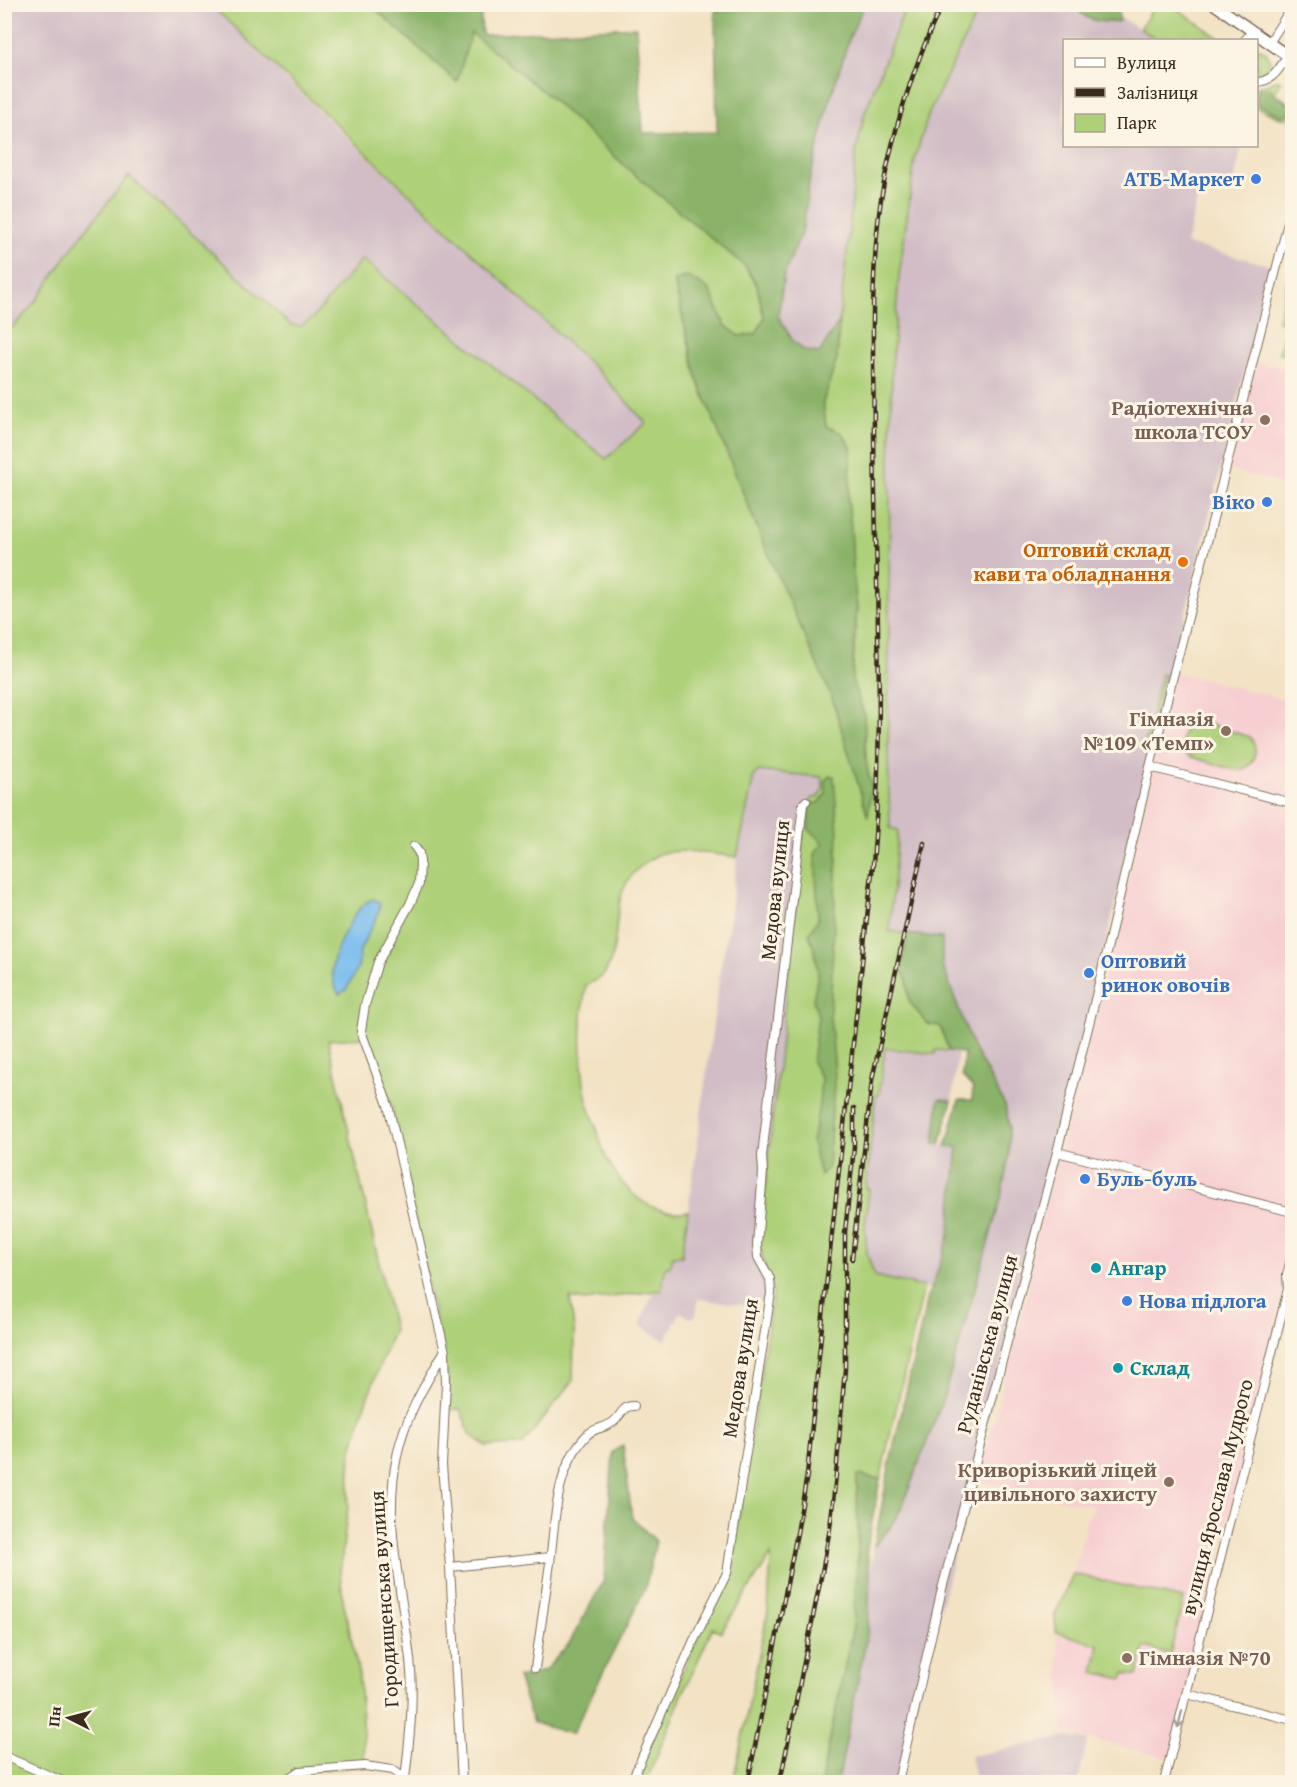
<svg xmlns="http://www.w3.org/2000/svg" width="1297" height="1787" font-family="'Gentium Book Plus',serif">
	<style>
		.built { fill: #f7cfd2 }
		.industrial { fill: #d2bdc6 }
		.green { fill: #aed079; stroke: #747d4c; stroke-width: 1.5 }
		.forest { fill: #8ab269; stroke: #626e44; stroke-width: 1.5 }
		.water { fill: #78bbee; stroke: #5a7286; stroke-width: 1.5 }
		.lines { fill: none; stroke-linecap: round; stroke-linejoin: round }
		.minor-casing { stroke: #7b6a58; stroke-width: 10 }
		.major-casing { stroke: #7b6a58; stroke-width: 13 }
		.minor { stroke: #fff; stroke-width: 8 }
		.major { stroke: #fff; stroke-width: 10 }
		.rail-casing { stroke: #3b2a1e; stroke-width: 4.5 }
		.rail { stroke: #fcf5e5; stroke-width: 2; stroke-dasharray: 7; stroke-linecap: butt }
		.oneway { stroke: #a79f9a }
		.shop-dot { fill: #3f7fe0; stroke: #fcf5e5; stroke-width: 2 }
		.education-dot { fill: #8d6e63; stroke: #fcf5e5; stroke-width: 2 }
		.food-dot { fill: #e8710a; stroke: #fcf5e5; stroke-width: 2 }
		.culture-dot { fill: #0f9aa8; stroke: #fcf5e5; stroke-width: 2 }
		.labels { text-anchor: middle; stroke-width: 6; stroke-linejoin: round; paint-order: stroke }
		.shop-label { font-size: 21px; font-weight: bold; fill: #366cbe; stroke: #fcf5e5; text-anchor: start }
		.education-label { font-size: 21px; font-weight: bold; fill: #785e54; stroke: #fcf5e5; text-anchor: end }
		.food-label { font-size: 21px; font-weight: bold; fill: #c56008; stroke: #fcf5e5; text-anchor: end }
		.street-label { font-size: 21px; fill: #3b2a1e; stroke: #fcf5e5 }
		.culture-label { font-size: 21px; font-weight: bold; fill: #0d838f; stroke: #fcf5e5; text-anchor: start }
	</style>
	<rect width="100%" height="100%" fill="#fcf5e5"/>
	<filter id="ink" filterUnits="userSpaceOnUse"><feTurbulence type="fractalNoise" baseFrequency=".0167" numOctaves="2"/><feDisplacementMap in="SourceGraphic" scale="12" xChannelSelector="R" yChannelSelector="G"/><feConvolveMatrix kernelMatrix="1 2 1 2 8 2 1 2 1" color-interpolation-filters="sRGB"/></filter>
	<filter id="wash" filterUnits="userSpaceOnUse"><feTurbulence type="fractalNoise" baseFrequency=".008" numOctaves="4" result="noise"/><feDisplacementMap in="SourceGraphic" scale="24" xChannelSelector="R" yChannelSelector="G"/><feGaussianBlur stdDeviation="1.35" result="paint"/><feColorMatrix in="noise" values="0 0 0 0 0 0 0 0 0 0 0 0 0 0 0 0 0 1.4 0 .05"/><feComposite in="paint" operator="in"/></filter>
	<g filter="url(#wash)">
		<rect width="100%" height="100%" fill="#f3e2c4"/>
		<path class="built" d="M1253 361 1292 371V487L1226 469Z
			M1174 672 1292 701V1255L1170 1759 1064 1732 1055 1615 1073 1574 1088 1515H1091L1093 1506 978 1481 1028 1289 1033 1249 1060 1151 1155 769 1150 767Z"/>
		<path class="industrial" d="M4 5H210L336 127 566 341 605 379 646 423 606 459 362 259 313 318 301 326 291 325 129 176 24 316 11 328H5Z
			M864 5H906L864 115 856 153 848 243 839 322 819 353 805 351 793 341 778 316 784 275 803 228 809 182 829 103 849 39Z
			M981 5H1060L1058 12 1077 11 1082 16 1099 21 1115 22 1120 21 1122 18 1158 40H1064V146H1242L1232 191 1200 189 1186 244 1270 265 1079 1052 897 1782H838L868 1629 870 1577 874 1546 889 1529 902 1507 943 1399 1001 1198 1009 1156 1005 1105 973 1047 942 964V939L889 931 898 830 890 828 888 753 892 366 899 276 915 158 929 113Z
			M758 771 822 777 823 789 818 797 759 1244 772 1279 766 1301H754L744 1305 698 1299 696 1316 690 1318 680 1312 665 1341 640 1325 647 1306 655 1291 662 1290 665 1267 673 1256H682L721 965 730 919 737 857 754 775Z
			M885 1048 935 1054 936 1050 958 1052 952 1100 939 1099 934 1144 958 1147 949 1236 932 1289 875 1276 867 1254 865 1227 869 1190 866 1189 876 1094 879 1095Z
			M1066 1737 1088 1739 1078 1782H976L970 1756Z"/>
		<path class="green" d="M211 5H371L457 82 470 32 545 93 634 174 745 266 757 285 764 318 756 334 739 336 725 325 709 289 674 281 697 378 762 540 819 666 832 698 850 757 871 786 866 762 864 714 852 680 857 608 853 572 851 528 848 500 850 486 851 447 842 433 826 426 823 402 837 359 839 322 848 243 856 153 864 115 906 5H981L929 113 915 158 899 276 892 366 890 470 888 753 890 828 898 830 889 931 908 934 900 969 907 979 909 1001 940 1026 949 1051 936 1050 935 1054 885 1048 879 1095H876L866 1188 869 1189 865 1227 867 1254 875 1276 924 1287 880 1479 857 1476 858 1548 853 1627 821 1782H733L768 1611 771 1555 721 1632 713 1628 683 1693 646 1782H634L696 1641 730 1574 773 1293 759 1245 806 808 811 799 818 797 823 789 822 777 759 771 754 775 737 857C717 855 678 847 659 854 655 856 651 859 648 861 602 891 627 936 605 973 601 979 592 982 586 985 580 1014 580 1067 586 1096 588 1106 593 1116 596 1127 600 1138 602 1151 608 1161 625 1192 650 1217 688 1211L682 1256H673L670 1267H665L662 1290 584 1301 570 1298 574 1329 573 1381 522 1445 486 1446 471 1435 460 1409 447 1410 448 1383 391 1103 366 1038 328 1040 394 1329 365 1404 351 1453 348 1507 340 1572 343 1600 359 1675 365 1766 299 1771 283 1782H5L4 328H11C37 305 49 281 68 254 87 227 109 202 129 176L291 325 301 326 313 318 362 259 606 459 646 423 601 374 566 341 423 207Z
			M1155 5H1172L1222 40H1158L1140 29Z
			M1257 47 1266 52 1270 60 1266 70 1257 75Z
			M1276 79 1281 82 1275 93 1292 105V118H1280L1257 108 1256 87 1268 85Z
			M1292 261V325L1278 321Z
			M1284 333 1292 335V356L1279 353Z
			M1161 674 1165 675 1146 753 1143 752Z
			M1201 722 1250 737C1260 751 1254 770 1235 770L1188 756C1177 743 1182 723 1201 722Z
			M1073 1574 1184 1599 1170 1654 1145 1647 1137 1676 1125 1673 1123 1679 1093 1672 1099 1645 1056 1632 1055 1615Z"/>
		<path class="forest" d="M1074 4 1115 5 1117 8 1120 21C1104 24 1081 21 1074 4Z
			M803 5H864L849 39 829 103 809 182 803 228 784 275 778 316 793 341 805 351 819 353 839 322 837 359 823 402 826 426 842 433 851 447 850 486 848 500 851 528 853 572 857 608 852 680 864 714 866 762 871 786 868 817 832 698 762 540 697 378 674 281 686 276 709 289 725 325 739 336 756 334 764 318 757 285 745 266 634 174 545 93 471 33 457 82 371 5H480L482 35 636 27 643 133 717 132 715 11 802 6Z
			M1257 89H1271L1273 94 1292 107V112L1281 116 1257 104Z
			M829 776H834L838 833 830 1015 835 1072 828 1168 820 1176 812 1142 819 1105 821 1078 812 1062 818 1016 813 1000 818 974 815 952 809 934 818 919 815 852 823 844 818 837 808 829 809 814 812 803H819L826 794 825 781Z
			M908 934 942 938V964L973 1047 1005 1105 1009 1127V1156L1001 1198 943 1399 902 1507 889 1529 874 1546 891 1458 930 1288H932L949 1236 958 1147 946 1146 959 1100H972L973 1088 962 1076 964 1053 949 1051 940 1026 927 1024 909 1001 907 979 900 969Z
			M939 1099 952 1100 940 1145 934 1144Z
			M623 1445 632 1518 656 1541 645 1589 572 1734 533 1723 518 1677 544 1671 568 1645 604 1580 613 1452Z
			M857 1475 880 1479 867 1549 870 1577 868 1629 838 1782H821L853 1627 858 1548Z"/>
		<path class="water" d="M374 899 380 903 378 914 360 950 358 968 346 990 339 994C333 985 331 975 333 963 336 947 357 901 374 899Z"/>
	</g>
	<g filter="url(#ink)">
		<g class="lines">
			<g class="minor-casing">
				<path id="minor" d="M1245 40 1252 31
					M1269 43 1292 7
					M1256 82C1273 82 1279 68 1288 56
					M1150 767 1292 803
					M414 846 419 853 420 862 419 884 410 904 378 962 365 1005 361 1031 388 1105 445 1352 446 1383 442 1465 450 1567 462 1782
					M1057 1152 1095 1000 1150 767 1292 207
					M450 1567 550 1557
					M535 1668C540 1633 545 1598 550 1563 555 1521 555 1469 586 1436 593 1428 602 1429 610 1424 621 1419 621 1405 634 1406
					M1187 1694 1292 1720
					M4 1756 64 1782
					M283 1782 299 1771 365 1766 393 1770 405 1779
					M408 1782 405 1779C410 1736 415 1693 409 1651 401 1584 383 1524 397 1456 404 1419 425 1384 444 1352
					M631 1782 694 1640 727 1573 771 1293 770 1279 758 1257 757 1244 763 1172 762 1156 803 804 806 801
					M898 1782 942 1589 1057 1152 1292 1212
					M1164 1782 1288 1289 1287 1275 1292 1255"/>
			</g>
			<g class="major-casing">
				<path id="major" d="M1214 4 1292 59"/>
			</g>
			<use href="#minor" class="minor"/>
			<use href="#major" class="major"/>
			<g class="rail-casing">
				<path id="rail" d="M852 1259 872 1080 924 843
					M748 1782 797 1533 807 1475 825 1296 873 864C885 720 875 574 874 429 873 352 870 275 881 199 892 132 914 65 942 4
					M780 1782 823 1567 830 1528 836 1475 845 1369V1232L854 1147V1108"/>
			</g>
			<use href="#rail" class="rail"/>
		</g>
		<defs><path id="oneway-shaft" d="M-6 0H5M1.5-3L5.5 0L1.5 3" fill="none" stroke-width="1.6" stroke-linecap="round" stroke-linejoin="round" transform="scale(1.5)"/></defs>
		<use class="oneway" href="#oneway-shaft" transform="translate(1180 1719) rotate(104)"/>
	</g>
	<g class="shop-dot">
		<circle cx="1256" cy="179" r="6"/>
		<circle cx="1267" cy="502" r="6"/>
		<circle cx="1089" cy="973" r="6"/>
		<circle cx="1085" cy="1179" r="6"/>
		<circle cx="1127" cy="1301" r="6"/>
	</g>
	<g class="education-dot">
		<circle cx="1265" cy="420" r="6"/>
		<circle cx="1226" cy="731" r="6"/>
		<circle cx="1169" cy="1482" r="6"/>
		<circle cx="1127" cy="1658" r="6"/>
	</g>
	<circle class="food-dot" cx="1183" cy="562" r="6"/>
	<g class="culture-dot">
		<circle cx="1096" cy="1268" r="6"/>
		<circle cx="1118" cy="1368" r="6"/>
	</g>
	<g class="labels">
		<g class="shop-label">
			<text x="1244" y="186" text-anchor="end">АТБ-Маркет</text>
			<text x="1255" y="509" text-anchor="end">Віко</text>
			<text x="1101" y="968">Оптовий<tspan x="1101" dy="24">ринок овочів</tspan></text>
			<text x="1097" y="1186">Буль-буль</text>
			<text x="1139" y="1308">Нова підлога</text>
		</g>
		<g class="education-label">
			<text x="1253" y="415">Радіотехнічна<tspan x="1253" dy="24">школа ТСОУ</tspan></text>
			<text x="1214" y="726">Гімназія<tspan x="1214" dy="24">№109 «Темп»</tspan></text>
			<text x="1157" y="1477">Криворізький ліцей<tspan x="1157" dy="24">цивільного захисту</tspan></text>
			<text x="1139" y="1665" text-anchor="start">Гімназія №70</text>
		</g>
		<g class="food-label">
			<text x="1171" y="557">Оптовий склад<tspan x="1171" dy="24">кави та обладнання</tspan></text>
		</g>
		<g class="street-label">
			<text transform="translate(775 890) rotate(-84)" y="7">Медова вулиця</text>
			<text transform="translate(987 1344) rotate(-75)" y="7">Руданівська вулиця</text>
			<text transform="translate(740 1368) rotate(-81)" y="7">Медова вулиця</text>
			<text transform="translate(1217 1497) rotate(-76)" y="7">вулиця Ярослава Мудрого</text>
			<text transform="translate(384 1599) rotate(-94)" y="7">Городищенська вулиця</text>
		</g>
		<g class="culture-label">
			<text x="1108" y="1275">Ангар</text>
			<text x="1130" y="1375">Склад</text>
		</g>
	</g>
	<rect width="1297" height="1787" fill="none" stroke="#fcf5e5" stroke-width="24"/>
	<rect x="1063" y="39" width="195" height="108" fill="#fcf5e5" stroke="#afa495" stroke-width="1.5"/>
	<rect x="1075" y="58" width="30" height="9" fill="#ffffff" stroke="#afa495" stroke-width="1.5"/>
	<text x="1117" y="69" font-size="18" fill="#3b2a1e">Вулиця</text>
	<rect x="1075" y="88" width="30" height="9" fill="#3b2a1e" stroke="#afa495" stroke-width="1.5"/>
	<text x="1117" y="99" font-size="18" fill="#3b2a1e">Залізниця</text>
	<rect x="1075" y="114" width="30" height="18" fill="#aed079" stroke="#afa495" stroke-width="1.5"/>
	<text x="1117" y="129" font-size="18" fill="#3b2a1e">Парк</text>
	<g transform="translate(69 1718) rotate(276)" stroke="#fcf5e5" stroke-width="4.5" paint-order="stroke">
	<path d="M0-4.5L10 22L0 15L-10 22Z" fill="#3b2a1e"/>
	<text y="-9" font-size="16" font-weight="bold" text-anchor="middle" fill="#3b2a1e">Пн</text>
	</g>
</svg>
